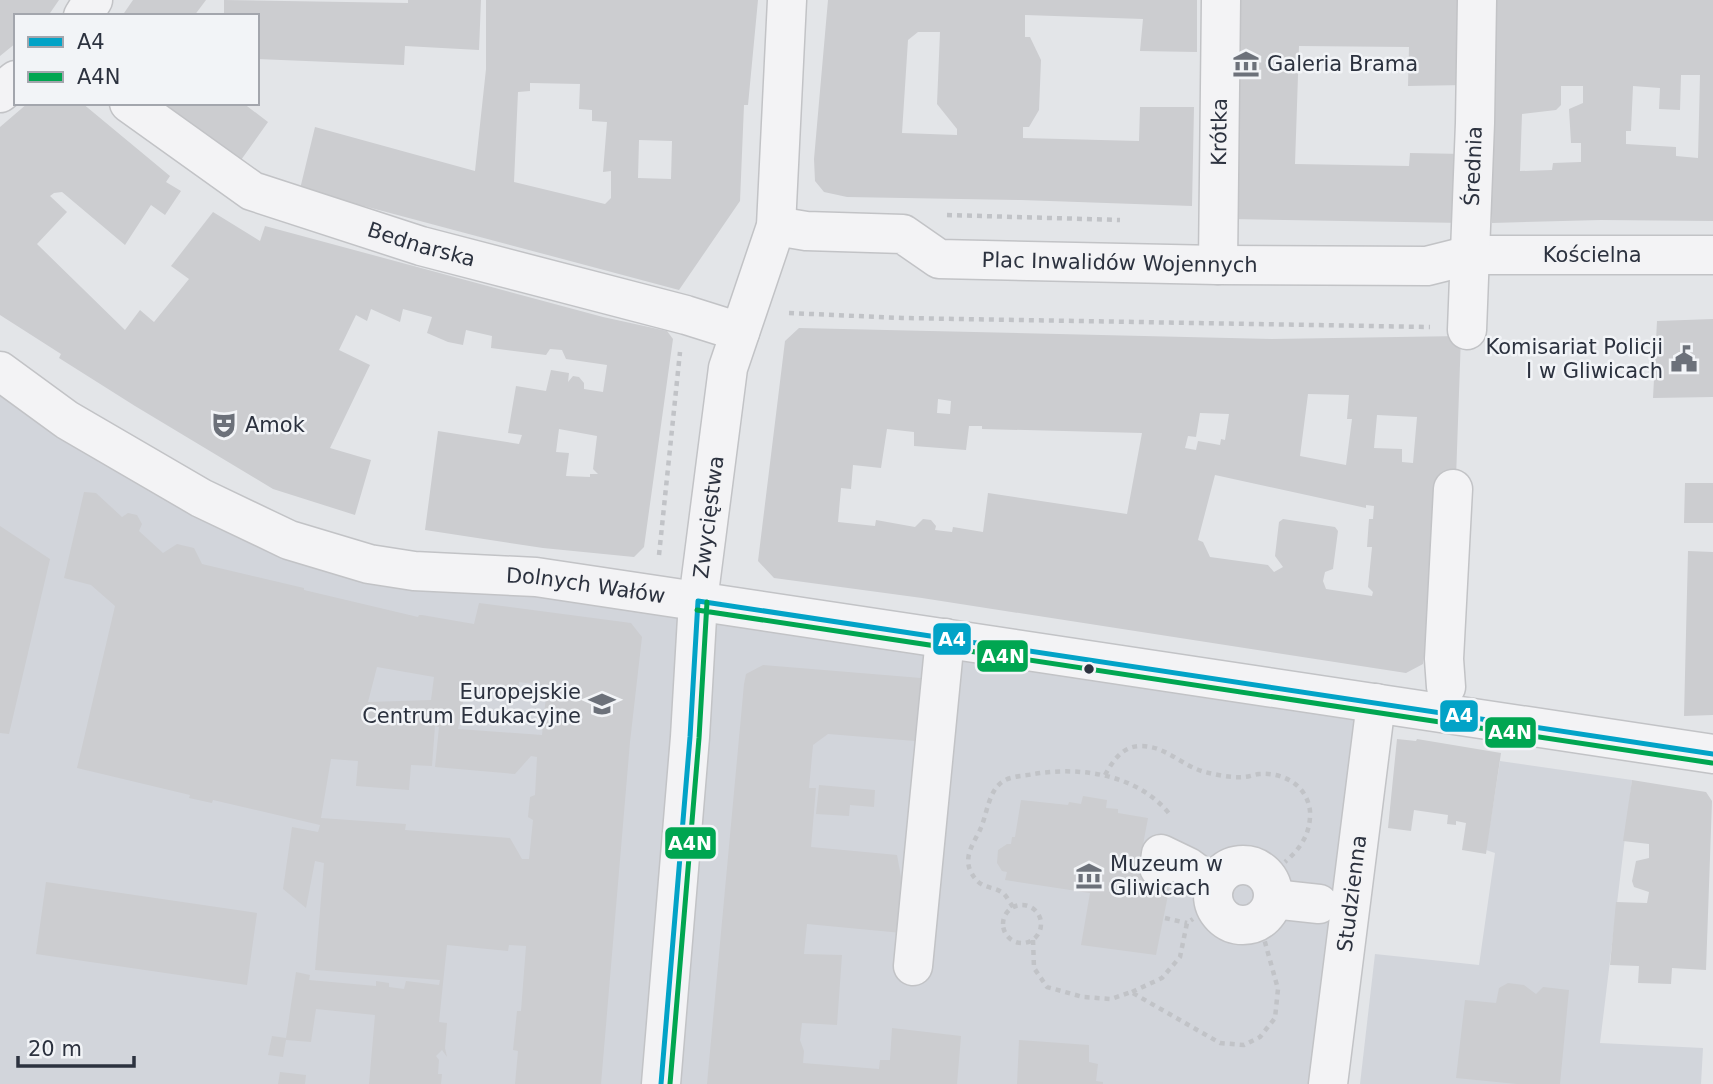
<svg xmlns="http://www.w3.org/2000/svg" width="1713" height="1084" font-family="'DejaVu Sans',sans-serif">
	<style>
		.built { fill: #d2d5db }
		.building { fill: #cccdd0; fill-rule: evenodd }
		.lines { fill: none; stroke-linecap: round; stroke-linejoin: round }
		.minor-casing { stroke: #c2c3c6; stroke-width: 41 }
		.path { stroke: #c1c3c7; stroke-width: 4.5; stroke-dasharray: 5 5; stroke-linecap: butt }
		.minor { stroke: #f3f3f5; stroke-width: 38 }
		.bus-1-casing { stroke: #f2f4f7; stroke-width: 10 }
		.bus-2-casing { stroke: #f2f4f7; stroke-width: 10 }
		.bus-1 { stroke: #02a3c7; stroke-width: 5 }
		.bus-2 { stroke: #00a651; stroke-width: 5 }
		.bus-dot { fill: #2c323f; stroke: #f2f4f7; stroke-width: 2.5 }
		.labels { text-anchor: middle; stroke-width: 5; stroke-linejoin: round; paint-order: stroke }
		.poi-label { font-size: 21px; fill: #2c323f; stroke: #f2f4f7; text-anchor: start }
		.street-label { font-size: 21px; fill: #2c323f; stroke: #f2f4f7 }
		.line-badge { stroke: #f2f4f7; stroke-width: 2.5 }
		.badge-label { font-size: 19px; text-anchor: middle; font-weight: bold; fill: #fff }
	</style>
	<rect width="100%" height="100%" fill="#e3e5e8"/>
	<path class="built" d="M0 378 333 568 648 607 1368 713 1324 1084H0Z
		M1500 761 1632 780 1600 1043 1703 1048 1701 1084H1360L1375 954 1479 965 1495 853 1486 850Z"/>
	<path class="building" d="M0 0H59L48 16H16V43L0 56Z
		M133 0H206L194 16H122Z
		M224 0 408 3V0H481L479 50 405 46 404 65 257 59V16H224Z
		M486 0H758L748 105H744L740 201 679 290 300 189 315 127 475 171 486 69ZM530 83 580 84 579 109 592 110V121L607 122 603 172 611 171V198L605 204 514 182 518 92 530 91ZM639 140 672 141 671 179 638 178Z
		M828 0H1197V52L1140 51 1143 19 1025 15V37H1030L1041 60 1039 110 1029 127H1023V138L1139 141 1140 107H1194L1192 206 1021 200 847 197 824 192 815 181 814 159ZM918 32H940L937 104 957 129V135L902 133 908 40Z
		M1235 0H1463L1465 85 1408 86 1409 47 1299 46 1295 164 1409 166 1410 153 1465 154 1464 223 1231 219Z
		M1492 0H1713V221L1601 220 1492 223ZM1681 75H1700L1698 158 1676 156V147L1626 144V131H1631L1633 86 1660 88 1659 109 1680 110ZM1561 86H1583V103L1569 109 1571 143H1581V162L1553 163 1552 170 1520 171 1522 114 1556 110 1561 105Z
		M28 103H82L170 176 166 182 181 191 165 215 151 205 125 245 62 192 54 193 50 196 67 212 37 244 125 330 140 310 154 322 189 279 171 266 213 212 260 241 265 226 603 317 667 331 673 339 644 547 634 557 543 548 425 530 438 431 519 444 522 435 508 433 516 386 546 391 551 370 569 373 568 382 573 376 579 377 584 383V389L603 392 607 365 566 359 562 350 550 349 546 355 491 348 492 336 466 330 463 345 448 342 427 333 432 317 403 309 400 322 371 309 367 321 356 315 339 350 370 365 330 448 371 460 355 515 273 489 135 406 59 358 61 354 0 315V127ZM559 429 597 436 593 469 598 474H590V477L566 476 569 453 556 452Z
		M161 103H243L268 122 241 160Z
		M1713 319V397L1653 398 1657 321Z
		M799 328 1272 339 1461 336 1456 478 1431 607 1423 664 1406 673 922 598 774 578 758 561 785 341ZM1308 394 1349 395 1347 419H1352L1346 465 1300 456ZM938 399 951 401 950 414 937 413ZM1200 413 1229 414 1225 440 1221 439 1220 445 1198 441 1196 450 1185 448 1188 436 1196 437ZM1377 415 1417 417 1413 463 1402 462V449L1374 448ZM969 426H982V429L1142 433 1127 514 988 493 983 532 953 527 952 532 935 530 936 526 931 520 923 519 915 527 876 520 875 526 838 522 841 488 851 489 853 465 881 468 887 429 914 432V446L966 450ZM1215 475 1366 508V505L1374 506 1373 519H1369L1367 547H1372L1368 587 1373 592 1372 596 1326 589 1323 581 1325 572 1333 569 1338 531 1335 527 1283 519 1279 522 1275 556 1283 567 1274 572 1268 565 1210 557 1203 542 1198 540Z
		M1685 483H1713V523H1684Z
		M84 492 96 493 122 517 128 513 137 515 142 524 139 531 163 553 177 544 194 548 202 564 304 588V590L418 617 419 615H422L474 624 479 603 631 623 642 637 630 742 601 1084H515L518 1051 513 1050 517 1011H521L526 946 509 945 508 951 447 945 439 1022 447 1023 445 1048 447 1057 442 1050 436 1056 439 1060 438 1074H442L441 1084H369L375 1015 316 1009 311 1042 286 1040 283 1057 268 1055 272 1036 286 1038 296 972 310 975 309 980 376 986V981L389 983V987L404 989 406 981 439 985 440 980 315 970 324 863 315 861 306 908 283 889 292 827 318 832 320 825 213 800 212 803 189 798 190 795 77 768 115 606 91 585 64 578ZM377 667 434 677 431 700 368 702ZM519 682 547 686 542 735 458 729 465 691 518 697ZM435 726 439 727 435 767 515 774 531 756 537 757 535 795 530 797 528 817 533 820 529 859H522L510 838 405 830 406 824 321 818 331 759 358 761 356 786 409 790 411 765 432 766Z
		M0 526 50 559 9 734 0 733Z
		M1688 551 1713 552V715L1684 716Z
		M763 665 921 678 915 741 828 734 813 745 809 788H816L811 847 897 855 904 893 902 933 807 924 804 954 842 955 837 1025 802 1023 800 1040 804 1051 803 1063 879 1069 880 1060H890L892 1028 961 1036 957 1084H707L744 684 746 674Z
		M1397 739 1416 741 1417 739 1501 753 1486 854 1462 850 1466 823 1456 821V825L1447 824 1448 815 1414 810 1411 831 1388 828Z
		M1632 780 1706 792 1712 801 1706 970 1672 968 1671 984 1638 983 1639 966 1610 965 1616 902 1647 903 1649 892 1634 887 1632 881 1636 861 1649 858V844L1623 841Z
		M819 785 875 790 874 807 850 805 849 816 816 814Z
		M1083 796 1107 800 1106 808 1118 809V813L1148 818 1139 866 1173 870 1156 955 1081 945 1090 893 1005 880 1007 872 1002 871 997 863 998 850 1007 844H1011L1012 837H1015L1021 800 1068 805 1069 802 1081 804Z
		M46 882 257 913 247 985 36 954Z
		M1508 983 1524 985 1536 994 1543 987 1569 990 1560 1084H1517L1456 1078 1465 1000 1496 1003 1499 988Z
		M1019 1040 1089 1045V1062L1098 1064 1096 1081 1103 1082V1084H1017Z
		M280 1072 306 1075 305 1084H278Z"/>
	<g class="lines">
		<g class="minor-casing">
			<g id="minor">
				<path d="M83 16 93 0"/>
				<path d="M0 93 16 80"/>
				<path id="s1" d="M129 103 252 191 421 246 686 315 740 332"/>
				<path id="s2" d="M776 226 806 231 903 234 939 259 1218 265 1427 266 1471 255H1713"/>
				<path id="s3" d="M1218 265 1221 0"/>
				<path id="s4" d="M1467 330 1475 123 1477 0"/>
				<path id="s5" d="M0 371 67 420 201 498 289 540 369 564 414 571 536 577 1713 754"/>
				<path d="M1446 687 1444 659 1453 489"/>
				<circle cx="1243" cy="895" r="30"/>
				<path d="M1159 868 1161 854 1188 867 1214 886"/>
				<path d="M1273 899 1319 904"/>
				<path d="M913 966 945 638"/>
				<path id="s6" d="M661 1084 690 737 698 601 728 368 776 226 787 0"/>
				<path id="s7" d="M1328 1084 1376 703"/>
			</g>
		</g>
		<path class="path" d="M947 215 1120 220
			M789 313 902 318 1430 327
			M659 555 680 352
			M1105 775C1113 761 1122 746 1141 746 1166 746 1182 766 1205 772 1217 775 1231 778 1243 777 1248 777 1253 775 1259 774 1283 772 1307 785 1310 811 1311 833 1301 848 1285 862
			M1003 924a19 19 0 1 1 38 0a19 19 0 1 1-38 0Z
			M1013 907C1010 903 1007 897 1004 894 993 884 980 892 970 870 964 856 974 842 980 830 987 815 988 792 1002 782 1010 776 1024 776 1034 774 1082 766 1140 775 1171 816
			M1165 918 1187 923
			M1033 940 1034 968 1047 987 1083 997 1111 999 1131 992 1220 1043 1244 1045 1260 1037 1275 1018 1278 989 1263 935
			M1132 992 1162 978 1180 957 1187 923 1193 919"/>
		<use href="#minor" class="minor"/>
		<g class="bus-1-casing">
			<path id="bus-1" d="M698 601 1713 754
				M661 1084 690 737 698 601"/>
		</g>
		<g class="bus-2-casing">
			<path id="bus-2" d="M697 610 1712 763
				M670 1084 699 738 707 602"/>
		</g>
		<use href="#bus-1" class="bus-1"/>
		<use href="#bus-2" class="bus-2"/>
	</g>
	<defs>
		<g id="museum-bare" transform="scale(2.1)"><path d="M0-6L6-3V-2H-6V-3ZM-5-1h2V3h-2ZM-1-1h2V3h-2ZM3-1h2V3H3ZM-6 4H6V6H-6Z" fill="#6c717a" stroke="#f2f4f7" stroke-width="2.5" paint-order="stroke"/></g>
		<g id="civic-bare" transform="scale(2.1)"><path d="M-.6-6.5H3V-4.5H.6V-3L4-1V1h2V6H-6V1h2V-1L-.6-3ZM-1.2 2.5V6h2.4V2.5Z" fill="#6c717a" stroke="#f2f4f7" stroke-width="2.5" paint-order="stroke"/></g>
		<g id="theatre-bare" transform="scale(2.1)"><path d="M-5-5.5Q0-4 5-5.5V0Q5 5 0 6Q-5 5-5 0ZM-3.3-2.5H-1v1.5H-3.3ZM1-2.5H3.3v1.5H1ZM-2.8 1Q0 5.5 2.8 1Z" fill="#6c717a" stroke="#f2f4f7" stroke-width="2.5" paint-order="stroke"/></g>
		<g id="university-bare" transform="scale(2.1)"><path d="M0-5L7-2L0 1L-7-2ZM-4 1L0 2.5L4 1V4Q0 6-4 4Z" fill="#6c717a" stroke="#f2f4f7" stroke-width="2.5" paint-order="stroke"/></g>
	</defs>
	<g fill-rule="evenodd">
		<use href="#museum-bare" x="1246" y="64"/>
		<use href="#civic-bare" x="1684" y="359"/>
		<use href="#theatre-bare" x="224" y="425"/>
		<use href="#university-bare" x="602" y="704"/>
		<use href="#museum-bare" x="1089" y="876"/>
	</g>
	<circle class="bus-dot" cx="1089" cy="669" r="6"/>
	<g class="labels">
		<g class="poi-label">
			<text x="1267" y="71">Galeria Brama</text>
			<text x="1663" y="354" text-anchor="end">Komisariat Policji<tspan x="1663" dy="24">I w Gliwicach</tspan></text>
			<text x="245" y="432">Amok</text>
			<text x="581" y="699" text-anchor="end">Europejskie<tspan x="581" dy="24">Centrum Edukacyjne</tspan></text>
			<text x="1110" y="871">Muzeum w<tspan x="1110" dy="24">Gliwicach</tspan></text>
		</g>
		<g class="street-label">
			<text dy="7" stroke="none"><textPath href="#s3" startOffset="133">Krótka</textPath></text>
			<text dy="7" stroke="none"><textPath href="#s4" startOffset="164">Średnia</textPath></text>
			<text dy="7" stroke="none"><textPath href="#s1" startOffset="329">Bednarska</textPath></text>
			<text dy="7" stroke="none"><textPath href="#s2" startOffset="826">Kościelna</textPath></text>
			<text dy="7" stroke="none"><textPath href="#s2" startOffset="352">Plac Inwalidów Wojennych</textPath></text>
			<text dy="7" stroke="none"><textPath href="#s6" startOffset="569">Zwycięstwa</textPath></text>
			<text dy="7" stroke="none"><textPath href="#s5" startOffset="637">Dolnych Wałów</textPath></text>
			<text dy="7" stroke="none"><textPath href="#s7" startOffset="192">Studzienna</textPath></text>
		</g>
	</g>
	<g class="line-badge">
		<rect x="932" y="622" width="40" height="34" rx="7" fill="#02a3c7"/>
		<rect x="976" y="639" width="53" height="34" rx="7" fill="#00a651"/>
		<rect x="1439" y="699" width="40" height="34" rx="7" fill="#02a3c7"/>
		<rect x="1484" y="716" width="53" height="33" rx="7" fill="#00a651"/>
		<rect x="664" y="826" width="53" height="34" rx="7" fill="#00a651"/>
	</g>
	<g class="badge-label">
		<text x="952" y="646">A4</text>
		<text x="1003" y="663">A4N</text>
		<text x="1459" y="722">A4</text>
		<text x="1510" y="739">A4N</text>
		<text x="690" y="850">A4N</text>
	</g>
	<rect x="14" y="14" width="245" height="91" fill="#f2f4f7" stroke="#a3a6ad" stroke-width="2"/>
	<rect x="28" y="37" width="35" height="10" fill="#02a3c7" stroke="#a3a6ad" stroke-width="2"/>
	<text x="77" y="49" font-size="21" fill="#2c323f">A4</text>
	<rect x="28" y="72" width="35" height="10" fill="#00a651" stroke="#a3a6ad" stroke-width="2"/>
	<text x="77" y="84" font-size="21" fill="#2c323f">A4N</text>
	<path d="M18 1056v10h116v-10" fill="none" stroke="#2c323f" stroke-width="3.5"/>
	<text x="28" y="1056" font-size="21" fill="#2c323f" stroke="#f2f4f7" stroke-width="5" paint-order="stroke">20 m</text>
</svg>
